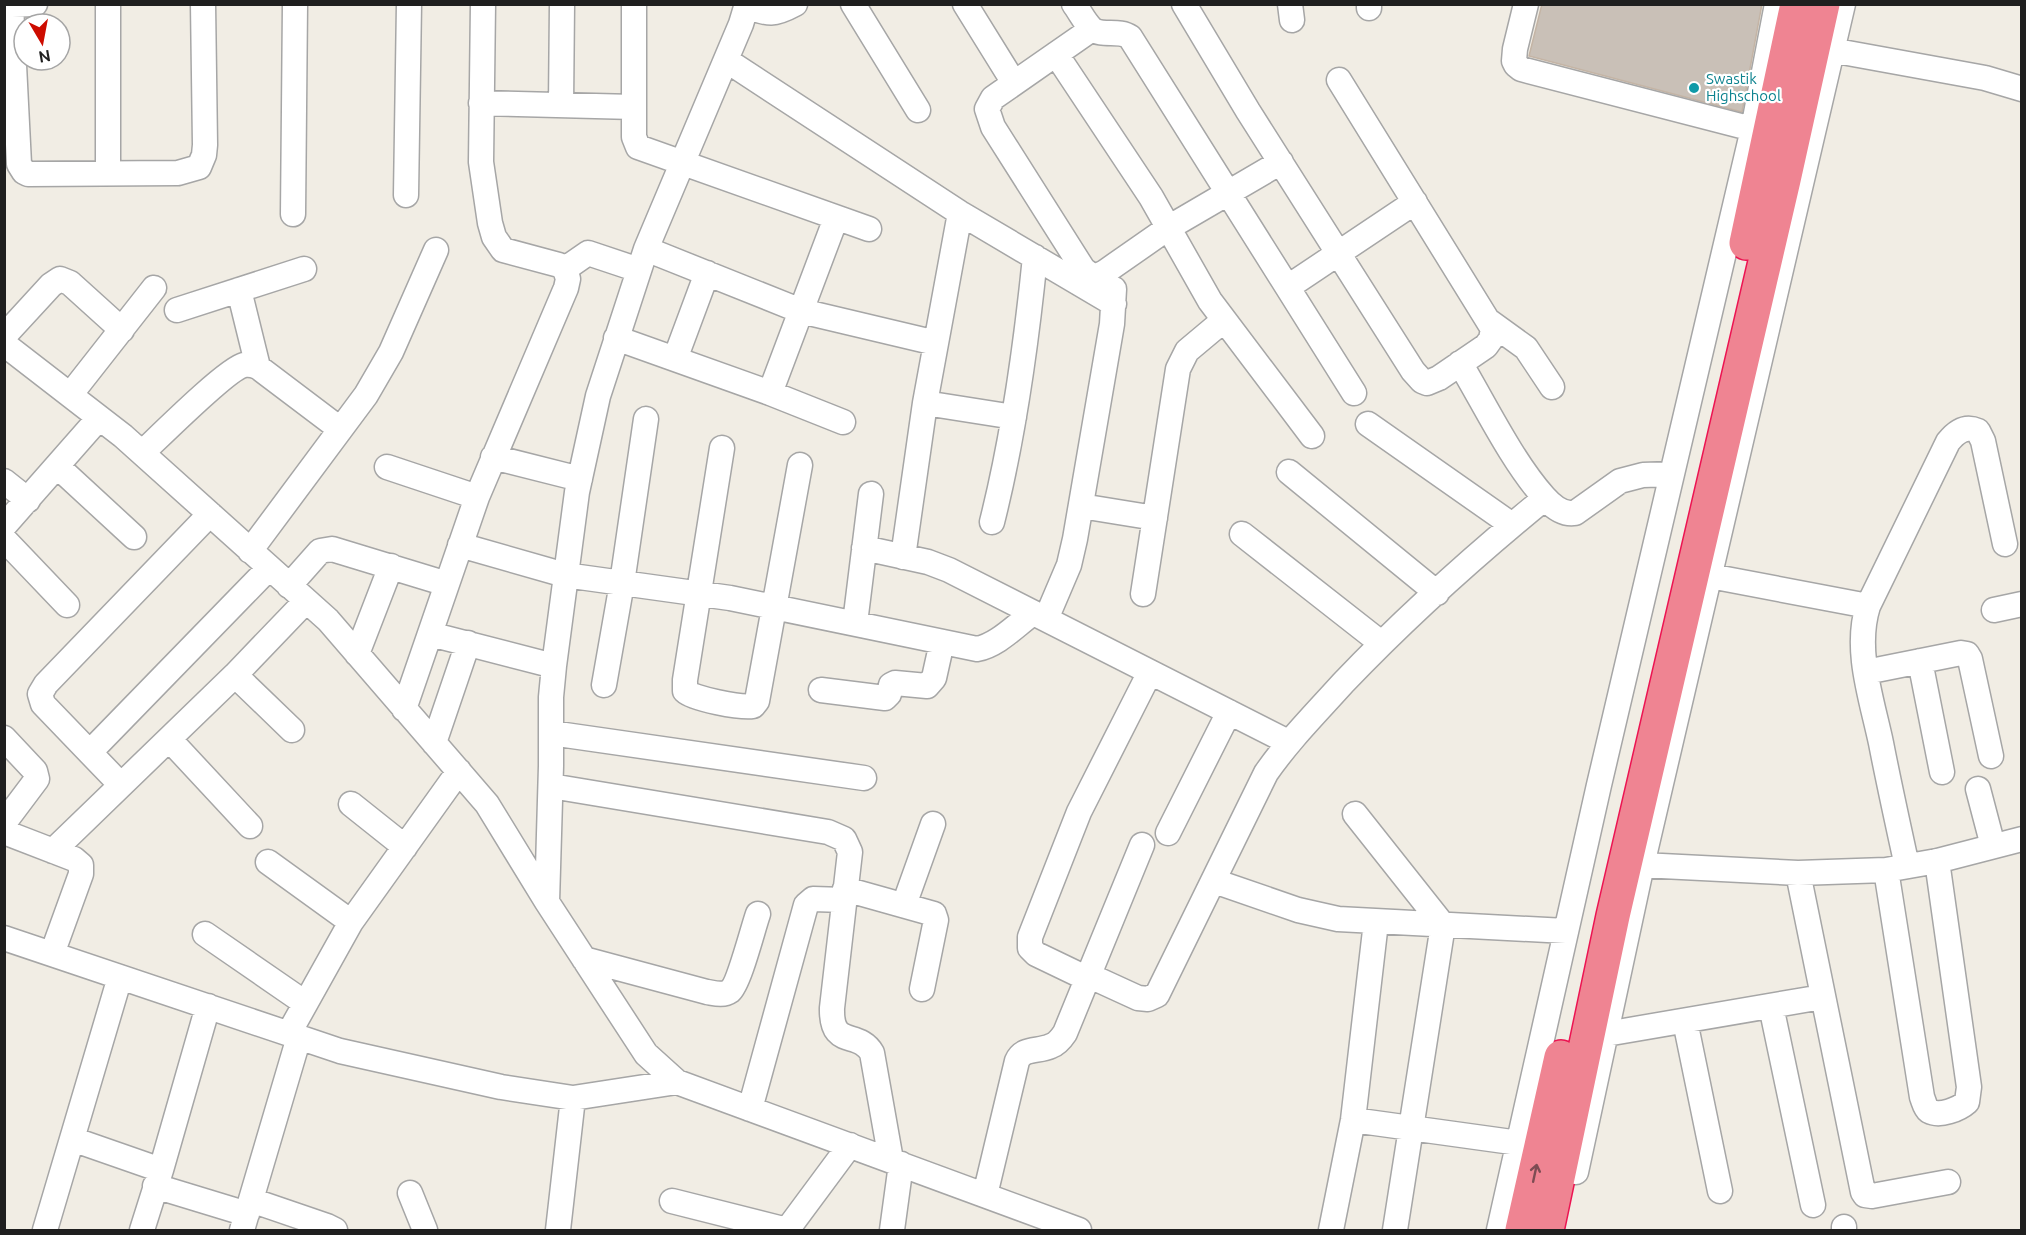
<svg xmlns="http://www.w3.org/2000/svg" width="2026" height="1235" font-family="Ubuntu,sans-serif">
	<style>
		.building { fill: #c9c0b7; stroke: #c4b4a5; stroke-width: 1.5 }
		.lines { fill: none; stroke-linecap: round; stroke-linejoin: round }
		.minor-casing { stroke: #a6a6a6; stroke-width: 27 }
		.highway-casing { stroke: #ec1452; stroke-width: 36 }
		.minor { stroke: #fff; stroke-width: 24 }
		.highway { stroke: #ef8492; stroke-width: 33 }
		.oneway { stroke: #7d4c53 }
		.culture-dot { fill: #0f9aa8; stroke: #fff; stroke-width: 2 }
		.labels { text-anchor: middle; stroke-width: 4.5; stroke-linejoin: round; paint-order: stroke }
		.culture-label { font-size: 15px; fill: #0d838f; stroke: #fff; text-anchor: start }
	</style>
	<rect width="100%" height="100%" fill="#f1ede4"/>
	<path class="building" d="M1542 4H1762L1742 112 1529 56Z"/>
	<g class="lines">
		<g class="minor-casing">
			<path id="minor" d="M108 4V173
				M634 4V137L638 147 869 229
				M853 4 918 110
				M965 4 1014 83
				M1074 4C1080 12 1085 23 1092 29 1102 37 1119 29 1130 37L1354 393
				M1184 4 1248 111 1413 371 1422 381 1427 383 1439 378 1486 346 1491 339 1493 329 1339 80
				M1290 4 1292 20
				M1369 4V8
				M1526 4 1515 49 1514 61 1516 65 1521 69 1768 133
				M4 5 35 4
				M11 5 19 164 24 172 28 174 178 173 199 167 204 155 205 145 203 4
				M746 6C769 14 773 16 795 4
				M1092 29 993 98 987 109 993 127 1083 269C1091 276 1096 277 1105 272L1168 228 1281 162
				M1831 50 1985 78 2022 89
				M1056 54 1151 197 1210 301 1312 436
				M726 60 960 213 1114 304
				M481 103 634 107
				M561 105 562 4
				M406 195 409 4
				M293 214 295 4
				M646 249 801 311 936 343
				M565 269 588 253 639 270
				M1288 287 1415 202
				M239 290 258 367
				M177 310 304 269
				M1490 322 1526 348 1552 387
				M4 336 51 285 60 279 70 283 122 330
				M616 338 770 393 843 422
				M4 344 123 436 328 620 487 804 547 902 646 1054 677 1082 1079 1230
				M675 359 707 273
				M1460 363C1485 405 1512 461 1544 497 1552 506 1563 515 1575 513L1620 481 1643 475 1672 474
				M770 393 836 218
				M70 395 154 288
				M925 403 1014 417
				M1368 424 1512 525
				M722 448 685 680V691C693 699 741 708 753 706L757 701 800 465
				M142 453C159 437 227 369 244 365 249 364 253 365 258 367L340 429
				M493 457 580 479
				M57 466 134 537
				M387 467 477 497
				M1289 472 1437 593
				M4 481 28 500
				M1081 506 1155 518
				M992 522C1014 435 1026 347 1035 257
				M4 526 99 418
				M1242 534 1381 643
				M4 539 67 605
				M460 545 565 575 730 598 977 649C998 645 1016 625 1033 613
				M864 548 928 562 949 570 1288 742
				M250 551 366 395 391 352 436 250
				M903 557 925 403 960 213
				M1710 576 1868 606
				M289 586 320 551 332 549 447 584
				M1143 594 1178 369 1187 351 1224 320
				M1994 610 2022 604
				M1046 619 1069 565 1075 539 1112 324 1114 289
				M855 623 871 494
				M430 634 554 666
				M357 654 391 566
				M1920 661 1942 772
				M1866 672 1961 653 1967 654 1970 659 1991 756
				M235 675 292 730
				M604 685 622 583 646 419
				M821 690 885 698 889 694 891 685 895 683 927 686 934 678 942 642
				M404 709 477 497 566 288 568 279 565 269 559 265 503 250 494 237 490 223 481 162 483 4
				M551 733 864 778
				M4 738 35 771 37 779 4 823
				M169 739 250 826
				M434 743 468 643
				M90 752 269 568
				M120 784 43 704 40 694 46 684 210 514
				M551 786 828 832 844 839 850 852 832 1008C831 1050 858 1029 872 1053L891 1160
				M1978 789 1993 846
				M351 804 405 847
				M1355 814 1443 925 1395 1230
				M4 832 74 859 81 865V874L52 954
				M1168 833 1229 712
				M53 851 235 675 306 601
				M268 862 351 922
				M1642 865 1798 873 1886 870 1937 861 2022 839
				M1907 866C1898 825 1889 784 1881 743 1872 700 1854 650 1868 606L1948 442C1956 432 1965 425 1978 431L1983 441 2005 544
				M1886 870 1922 1097C1924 1102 1925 1108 1929 1111 1940 1117 1959 1109 1967 1102L1969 1087 1937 861
				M1798 873 1863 1192 1865 1195 1872 1196 1948 1182
				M1214 881 1298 910 1338 919 1566 931
				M845 889 934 914 936 920 922 989
				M547 902 551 766V697L554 666 577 492 598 396 646 249 741 24 747 4
				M904 905 933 824
				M205 934 305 1003
				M4 938 340 1051 501 1087 573 1098 677 1082
				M584 959 707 992C714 993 723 996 730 991 739 984 753 928 758 914
				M1090 976 1138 998 1148 999 1157 995 1266 773C1289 740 1316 713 1343 683 1406 617 1474 556 1545 498
				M1088 979 1036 954 1030 948V937L1079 812 1150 672
				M1771 1006 1813 1205
				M1685 1021 1720 1191
				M289 1033 351 922 459 771
				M1606 1034 1822 997
				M750 1109 806 905 813 899 844 900
				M1353 1120 1519 1143
				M72 1139 161 1170
				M1576 1172 1642 865 1843 4
				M155 1186 247 1214
				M410 1193 425 1230
				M985 1195 1017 1061C1023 1047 1038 1052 1051 1046 1057 1044 1061 1039 1065 1033L1142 845
				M251 1200 327 1226 335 1230
				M672 1201 787 1230
				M1844 1227V1230
				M45 1230 120 977
				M142 1230 161 1170 208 1006
				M242 1230 299 1037
				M558 1230 573 1098
				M787 1230 850 1145
				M892 1230 901 1164
				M1331 1230 1353 1120 1376 922
				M1499 1230 1599 785 1753 129 1777 4"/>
		</g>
		<g class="highway-casing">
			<path id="highway" d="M1746 243 1797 4
				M1522 1230 1561 1057
				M1547 1230 1613 916 1784 180 1823 4"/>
		</g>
		<use href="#minor" class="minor"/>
		<use href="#highway" class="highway"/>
	</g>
	<defs><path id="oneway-shaft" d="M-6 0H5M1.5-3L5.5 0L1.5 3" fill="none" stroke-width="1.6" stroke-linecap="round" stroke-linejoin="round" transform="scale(1.5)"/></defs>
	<use class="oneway" href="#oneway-shaft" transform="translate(1535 1173) rotate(-78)"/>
	<circle class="culture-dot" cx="1694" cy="88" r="6"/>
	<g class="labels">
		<g class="culture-label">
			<text x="1706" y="84">Swastik<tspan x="1706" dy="17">Highschool</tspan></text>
		</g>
	</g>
	<rect width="2026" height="1235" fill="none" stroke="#1f1f1f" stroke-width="12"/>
	<g transform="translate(42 42) rotate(170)"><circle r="28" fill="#ffffff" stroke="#a5a5a5" stroke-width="1.5"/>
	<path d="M0-4.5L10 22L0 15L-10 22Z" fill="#cd0c00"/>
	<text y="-9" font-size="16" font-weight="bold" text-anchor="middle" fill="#1f1f1f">N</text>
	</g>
</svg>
